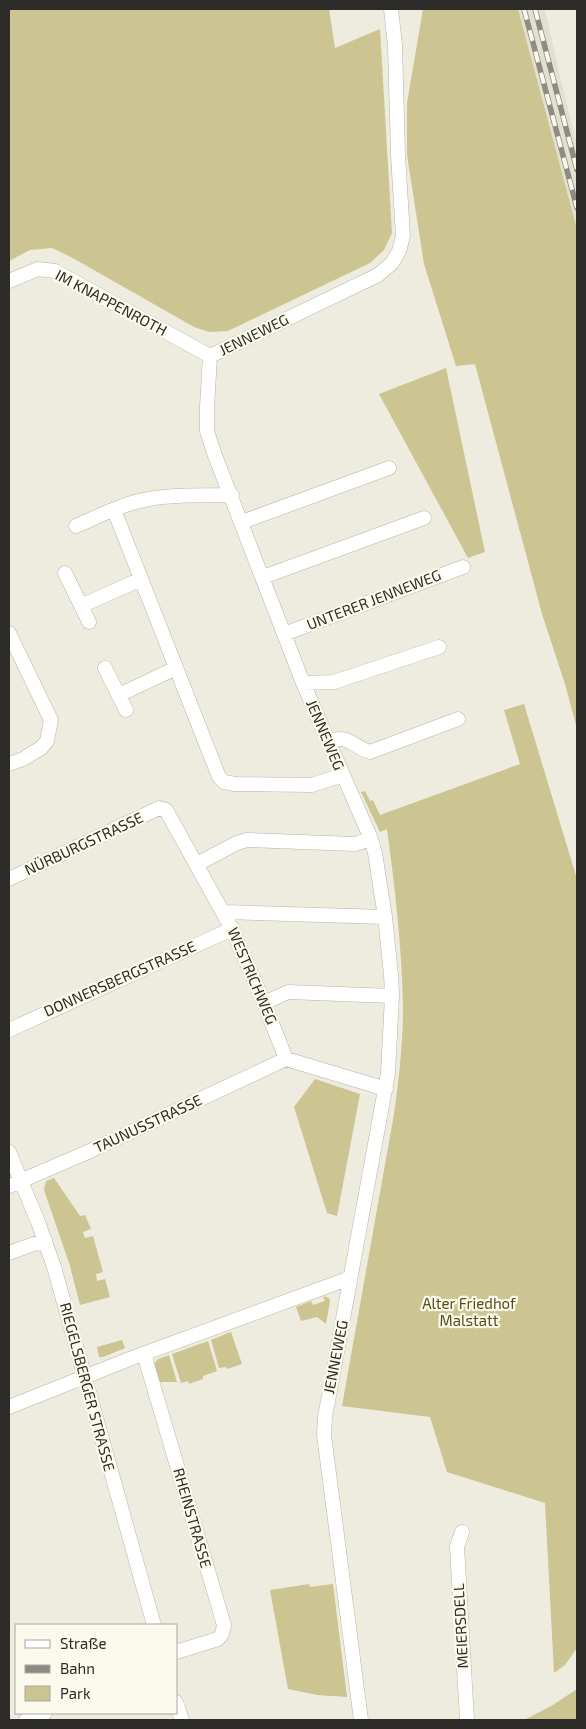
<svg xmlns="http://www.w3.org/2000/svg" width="586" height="1729" font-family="'Exo 2',sans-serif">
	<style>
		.built { fill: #e3e0cd }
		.green { fill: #ccc491 }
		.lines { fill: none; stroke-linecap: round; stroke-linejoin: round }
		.minor-casing { stroke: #b6b4a8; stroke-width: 15 }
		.minor { stroke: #fff; stroke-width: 14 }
		.rail-casing { stroke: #8d8b83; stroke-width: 5.5 }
		.rail { stroke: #fbfaec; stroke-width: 4; stroke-dasharray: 11; stroke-linecap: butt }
		.labels { text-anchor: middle; stroke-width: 4.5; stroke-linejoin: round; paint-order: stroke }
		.street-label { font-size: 15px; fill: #2d2c28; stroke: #fbfaec }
		.park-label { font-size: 15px; fill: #564e18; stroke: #fbfaec }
	</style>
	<rect width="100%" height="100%" fill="#eeecdf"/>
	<path class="built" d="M518 9H545L560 76 577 144V229Z"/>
	<path class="green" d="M9 9H329L335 48 380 29 392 233 384 250 370 263 228 331 209 332 194 327 71 257 52 248 30 250 9 261Z
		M423 9H518L577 229V729L565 684 542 614 475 364 456 366 424 264 407 155V103Z
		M446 368 485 552 468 558 379 394Z
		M524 704 577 879V1648L565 1665 554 1673 545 1503 447 1472 430 1417 342 1406 394 1114C399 1079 403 1043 403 1008 402 948 395 888 387 829L380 832 361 792 365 791 370 801 373 800 380 815 520 764 504 710Z
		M315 1079 360 1094 337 1216 327 1213 294 1107Z
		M54 1178 80 1216 85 1215 91 1229 83 1232 85 1238 93 1236 103 1272 96 1274 97 1281 105 1279 110 1297 80 1305 70 1266 44 1190 46 1181Z
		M323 1296 329 1298 330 1301 326 1324 317 1317 301 1321 296 1307 311 1301 313 1305 325 1301Z
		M231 1332 242 1364 227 1369 226 1367 219 1368 211 1340Z
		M122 1340 125 1348 103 1357H99L97 1347Z
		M208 1341 217 1371 203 1376V1379L189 1384 188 1381 181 1383 172 1354Z
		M169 1355 177 1382H160L154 1364 158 1359Z
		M309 1584 310 1587 333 1584 347 1697 317 1695 288 1689 270 1590Z
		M577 1689V1720H524L553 1705Z"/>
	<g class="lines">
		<g class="minor-casing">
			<path id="minor" d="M9 281 38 269 55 271 210 356
				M210 356 207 407V431L214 453 303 683 371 839 375 853 385 917 391 974 392 996 388 1073 325 1417 324 1435 361 1720
				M210 356 378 275 392 263 399 251 403 236 398 155 395 45 391 9
				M114 510 219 777 224 782 235 784 312 785 342 775
				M242 522 389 468
				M76 526C99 516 124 503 149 499 176 494 205 496 232 495
				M65 573 89 622
				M263 577 424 518
				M81 606 141 579
				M9 633 51 720 47 741 41 748 23 759 9 764
				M284 634 463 567
				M105 668 126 710
				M303 683 334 682 439 647
				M119 695 176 668
				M328 741C348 734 352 746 370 752L458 719
				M197 864 237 843 247 840 355 844 371 839
				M9 879 159 808 166 810 232 929 264 1003 286 1059 386 1089
				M224 912 385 917
				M264 1003 288 992 392 996
				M9 1030 232 929
				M9 1152 38 1222 54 1267 154 1625
				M9 1186 90 1151 286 1059
				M9 1253 45 1240
				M144 1354 224 1625 222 1634 218 1639 176 1652
				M9 1407 132 1358 350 1278
				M462 1532 457 1547 467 1720
				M176 1702 182 1720
				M26 1720 45 1713"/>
		</g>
		<use href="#minor" class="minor"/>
		<g class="rail-casing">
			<path id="rail" d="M524 9 577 208
				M535 9 577 170"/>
		</g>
		<use href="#rail" class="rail"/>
	</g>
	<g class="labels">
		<g class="street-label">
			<text transform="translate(111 303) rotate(28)" y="5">IM KNAPPENROTH</text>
			<text transform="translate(254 335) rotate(-26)" y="5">JENNEWEG</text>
			<text transform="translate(374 600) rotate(-21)" y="5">UNTERER JENNEWEG</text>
			<text transform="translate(325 735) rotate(67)" y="5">JENNEWEG</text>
			<text transform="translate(84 844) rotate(-25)" y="5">NÜRBURGSTRASSE</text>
			<text transform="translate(252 976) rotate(67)" y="5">WESTRICHWEG</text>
			<text transform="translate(120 979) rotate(-24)" y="5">DONNERSBERGSTRASSE</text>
			<text transform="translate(148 1124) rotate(-25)" y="5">TAUNUSSTRASSE</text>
			<text transform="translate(336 1357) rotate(-79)" y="5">JENNEWEG</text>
			<text transform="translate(87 1387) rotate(75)" y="5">RIEGELSBERGER STRASSE</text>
			<text transform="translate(192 1518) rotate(74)" y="5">RHEINSTRASSE</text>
			<text transform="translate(461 1626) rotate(-93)" y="5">MEIERSDELL</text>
		</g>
		<g class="park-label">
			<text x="469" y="1309">Alter Friedhof<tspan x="469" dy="17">Malstatt</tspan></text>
		</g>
	</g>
	<rect width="586" height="1729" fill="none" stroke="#2d2c28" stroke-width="20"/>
	<rect x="15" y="1624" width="162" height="90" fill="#fbfaec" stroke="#a9a89e"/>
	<rect x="25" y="1640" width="25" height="8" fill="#ffffff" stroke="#a9a89e"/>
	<text x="60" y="1649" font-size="15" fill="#2d2c28">Straße</text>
	<rect x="25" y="1665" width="25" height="8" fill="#8d8b83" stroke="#a9a89e"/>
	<text x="60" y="1674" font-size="15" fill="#2d2c28">Bahn</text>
	<rect x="25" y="1686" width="25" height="15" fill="#ccc491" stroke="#a9a89e"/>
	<text x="60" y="1699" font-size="15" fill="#2d2c28">Park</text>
</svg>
